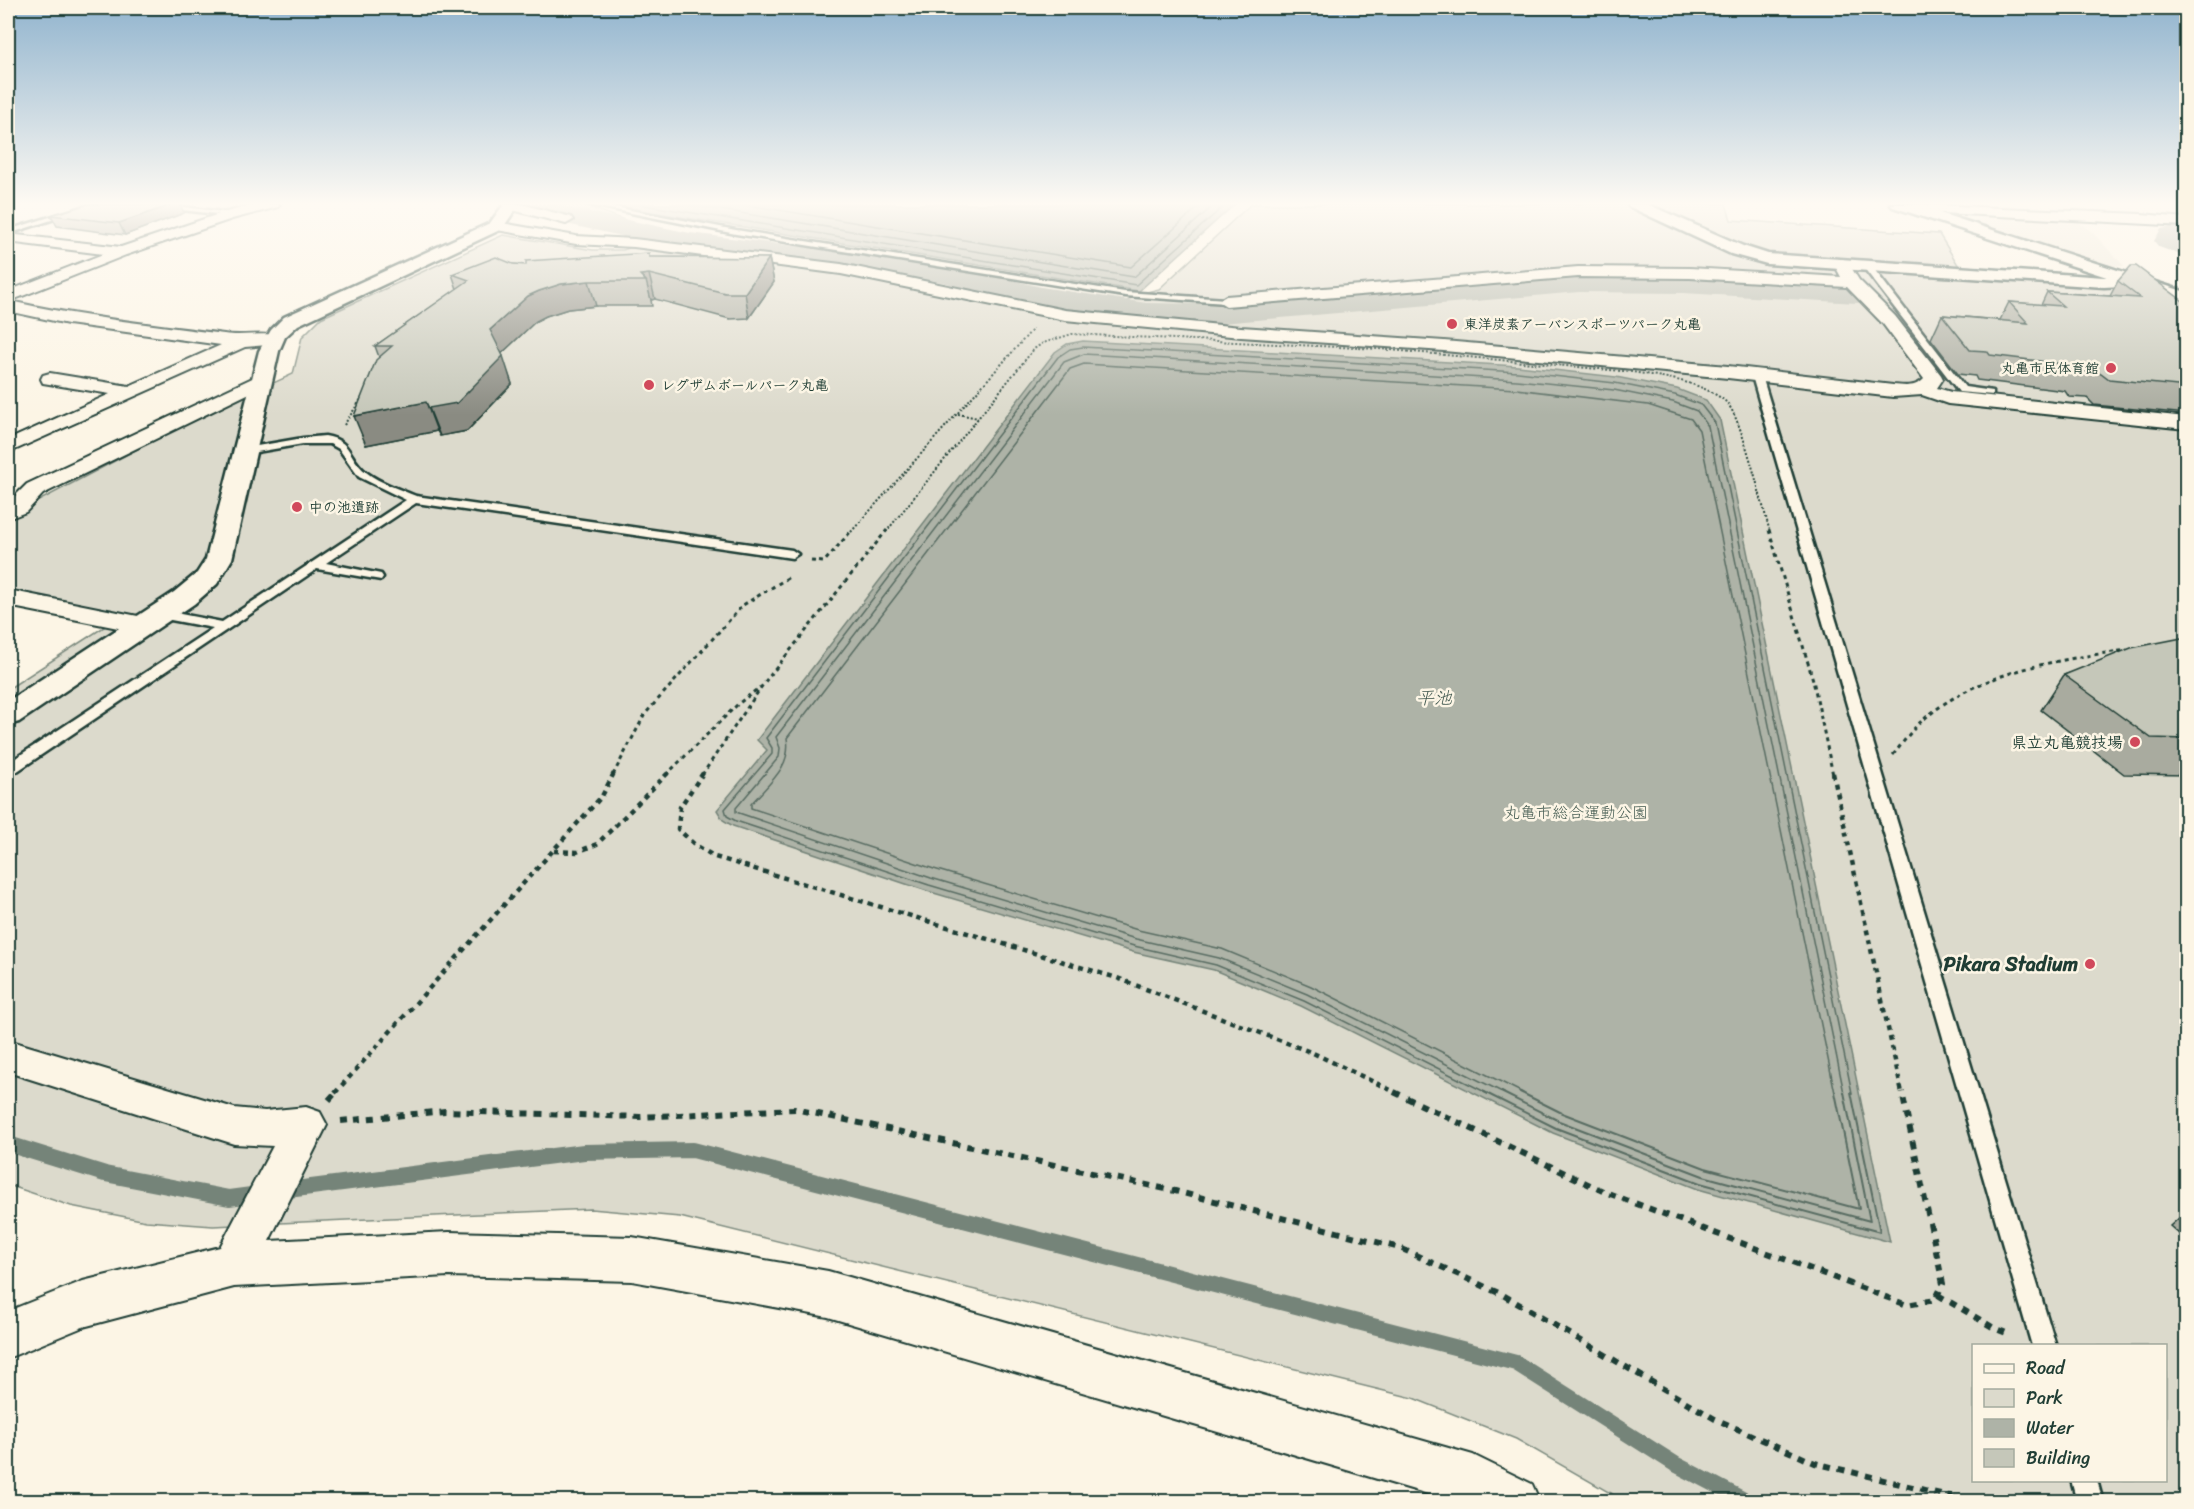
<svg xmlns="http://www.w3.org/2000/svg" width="2194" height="1509" font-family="Sriracha,'Klee One',sans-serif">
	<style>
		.built { fill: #ece7d8 }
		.green { fill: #dcdacc; stroke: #7e8c80; stroke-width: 1.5; fill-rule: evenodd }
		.water { fill: #aeb3a7; stroke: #758479; stroke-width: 1.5 }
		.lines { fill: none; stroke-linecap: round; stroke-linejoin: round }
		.shore-far1 { stroke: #586c62; stroke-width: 1.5 }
		.shore { stroke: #586c62; stroke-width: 2 }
		.stream { stroke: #758479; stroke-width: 16 }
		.river { fill: #aeb3a7; fill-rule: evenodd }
		.lane-casing { stroke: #1f3d34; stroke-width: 5 }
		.street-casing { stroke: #1f3d34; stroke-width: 4 }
		.secondary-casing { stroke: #1f3d34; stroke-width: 5 }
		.primary-casing { stroke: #1f3d34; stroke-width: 5 }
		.path-far3 { stroke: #1f3d34; stroke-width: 2; stroke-dasharray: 2 2; stroke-linecap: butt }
		.path-far2 { stroke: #1f3d34; stroke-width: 3; stroke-dasharray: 4 4; stroke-linecap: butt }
		.path-far1 { stroke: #1f3d34; stroke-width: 4.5; stroke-dasharray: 5 5; stroke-linecap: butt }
		.path { stroke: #1f3d34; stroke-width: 6; stroke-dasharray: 7 7; stroke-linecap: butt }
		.lane { fill: #fcf5e5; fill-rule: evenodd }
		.street { fill: #fcf5e5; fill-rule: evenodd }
		.secondary { fill: #fcf5e5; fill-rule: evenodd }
		.primary { fill: #fcf5e5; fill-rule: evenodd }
		.wall { fill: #a9ab9f; stroke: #1f3d34; stroke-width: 1.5 }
		.shaded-wall { fill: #8a8b82; stroke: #1f3d34; stroke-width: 1.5 }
		.building { fill: #c5c7b9; stroke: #1f3d34; stroke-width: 1.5 }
		.poi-dot { fill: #d1495b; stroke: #fcf5e5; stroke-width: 2 }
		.labels { text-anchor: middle; stroke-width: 5; stroke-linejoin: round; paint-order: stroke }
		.far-poi-label { font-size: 14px; font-weight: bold; fill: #1f3d34; stroke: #fcf5e5; text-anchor: start }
		.poi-label { font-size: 16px; font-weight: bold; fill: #1f3d34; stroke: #fcf5e5; text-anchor: end }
		.park-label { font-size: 16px; fill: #455c52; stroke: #fcf5e5 }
		.water-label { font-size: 18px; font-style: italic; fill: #435a51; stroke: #fcf5e5 }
		.near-poi-label { font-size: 20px; font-weight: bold; fill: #1f3d34; stroke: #fcf5e5; text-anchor: end }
	</style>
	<rect width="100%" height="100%" fill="#fcf5e5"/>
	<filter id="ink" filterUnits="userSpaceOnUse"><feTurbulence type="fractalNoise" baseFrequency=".0167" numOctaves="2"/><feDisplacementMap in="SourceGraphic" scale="12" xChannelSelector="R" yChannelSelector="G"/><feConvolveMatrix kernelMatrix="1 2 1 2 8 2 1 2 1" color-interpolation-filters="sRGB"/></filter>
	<g filter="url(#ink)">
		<path class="built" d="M1944 212 2072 217 2093 233 2124 266H2109Z"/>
		<path class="green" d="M548 204H582L680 241 938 276 972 284 1120 306 1135 295 1159 289 1251 204H1726L1731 220 1939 234 1965 276 2124 284 2186 333V1501H1624L1516 1439 1413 1398 680 1217 591 1209 213 1226 146 1221 71 1206 8 1185V689L121 616 8 590V517L189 422 293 374 302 337 321 318 503 235 593 250H623L635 246 620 233 533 215ZM1974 1346H2166V1480H1974Z"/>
		<path class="water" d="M601 204H1235L1139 291Z
			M1083 341 1518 366 1616 377 1677 389 1706 400 1720 420 1890 1242 1698 1189 1553 1133 1301 1006 1214 970 1133 952 927 891 733 826 723 820 717 810 767 750 757 740 1055 352 1067 344Z"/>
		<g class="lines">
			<path class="shore-far1" d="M638 204 1136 285 1226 204
				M685 204 1134 277 1215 204
				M741 204 1131 267 1202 204
				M1487 1093 1304 1001 1216 965 1134 946 929 885 736 821 727 816 725 809 772 754V748L766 738 1058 357 1070 349 1083 347 1518 372 1615 383 1675 395 1701 405 1715 423 1852 1093
				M1504 1093 1307 994 1219 958 1136 939 931 878 736 812V808L779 757 780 748 776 737 1064 362 1084 354 1517 380 1614 390 1673 402 1697 411 1708 426 1844 1093
				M1523 1093 1311 986 1222 949 1138 930 934 869 751 808V804C769 783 792 767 787 738L1070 369 1084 364 1516 389 1648 405 1691 419 1699 430 1835 1093"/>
			<path class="shore" d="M1484 1092 1556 1128 1700 1183 1880 1232 1851 1092
				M1501 1092 1559 1121 1703 1176 1870 1221 1844 1092
				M1520 1092 1562 1113 1705 1168 1859 1209 1835 1092"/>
			<path class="stream" d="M8 1144 105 1174 229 1198 259 1194
				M280 1191 584 1152 693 1150 1516 1363 1675 1464 1748 1502"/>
			<path class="river" d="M522 204H551L690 233 942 264 1042 287 1146 303 1210 304 1579 272 1683 273 1857 283 1869 286 1873 293 1869 300 1857 303 1683 293 1579 292 1210 324 1146 323 1042 307 942 282 690 251 539 218 524 213 520 207Z
				M2186 223V257L2159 247 2154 241 2161 229Z"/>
			<g class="lane-casing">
				<path id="lane" d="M92 204H101L8 234V230Z
					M142 204H161L239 214 236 216 145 206Z
					M586 204H598L736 230 1125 292 1226 299 1230 301 1226 303 1125 296 736 234Z
					M1864 264H1870L1965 387 1993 391V395L1959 392 1864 268Z
					M1757 373 1762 376 2056 1346H2032L1752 376Z
					M325 436C353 441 347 457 366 472 380 483 399 489 416 496L792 550 798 554 792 558 416 503 326 563 381 574 383 577 381 580 317 569 13 774 8 775V763L213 628 155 617 154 614 155 611 160 610 222 622 406 500 359 477 339 449 330 444H303L245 454 240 451 245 448 303 438Z
					M2071 1480H2097L2103 1502H2077Z"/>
			</g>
			<g class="street-casing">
				<path id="street" d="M258 204H280L278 207 232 219 126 255 10 301C81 317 152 325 224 334 242 337 262 332 279 336L282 340 279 344 245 347 8 453V440L110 394 43 383 41 379 43 375 50 373 129 386 221 345 68 324 8 311V291L103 254 8 242V234L121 247 222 213Z
					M504 204H521L571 217 573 220 566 224 505 208Z
					M1911 204 2142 214 2186 218V226L1906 211 1904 208 1906 205Z
					M496 222 576 236 634 239 841 264 1065 310 1241 327 1444 341 1728 366 1893 385C1905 386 1915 388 1924 379L1883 324 1847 287 1690 278 1578 277 1226 306 1218 301 1226 296 1578 267 1690 268 1841 277 1834 264 1842 259 1847 261 1859 280 1895 316 1941 375 1943 379 1937 388 1951 392 2186 417V429L1948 404 1922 395 1893 397 1728 378 1444 351 1241 337 1065 320 841 274 634 247 576 244 491 229 489 226Z
					M263 373 270 375 272 379 270 383 43 494 26 512 8 519V503L27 484Z
					M8 590 143 617 152 619 156 625 152 631 143 633 8 606Z
					M8 1040 234 1108 265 1111 306 1107 320 1112 327 1125 269 1241 449 1232 632 1237 828 1271 1473 1455 1532 1484 1540 1502H1455L828 1317 632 1281 449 1276 234 1287 83 1327 8 1358V1311L83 1281 220 1247 273 1146 234 1144 8 1072Z"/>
			</g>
			<g class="secondary-casing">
				<path id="secondary" d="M504 204H519L502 229 298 325 285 337 279 351 232 559 217 584 194 604 19 722 8 725V701L174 592 197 573 206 559 259 351 271 330 284 317 490 223Z
					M1627 204H1647L1743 246 1768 254 2104 277H2141L2144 281 2141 285 2104 287 1767 264 1731 254 1630 207Z"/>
			</g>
			<g class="primary-casing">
				<path id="primary" d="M1890 204H1912L2186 292V303L1893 207Z"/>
			</g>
			<path class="path-far3" d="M958 414 978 418
				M344 425 363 396
				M851 532 1033 329
				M886 532 1034 349 1043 343 1072 334 1379 349 1632 372C1662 377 1700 381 1725 401 1741 413 1763 508 1770 532"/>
			<path class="path-far2" d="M1769 530 1813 680 1833 775
				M811 561 824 562 852 530
				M1893 755C1903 743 1911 730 1923 720 1979 671 2056 660 2127 650
				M613 775 645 714 743 605 791 576
				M666 775 738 704 760 687
				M702 775 764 683 887 530"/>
			<path class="path-far1" d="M703 773 680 807 678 829 694 844 715 857 1117 978 1313 1053 1397 1093
				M1833 773 1902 1093
				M554 851 577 852 597 844 668 773
				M335 1093 602 796 614 773"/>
			<path class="path" d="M1394 1092 1605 1192 1907 1305 1935 1300 1943 1284 1902 1092
				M329 1100 336 1092
				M341 1121 445 1111 640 1117 795 1109 1175 1191 1400 1248 1503 1295 1715 1419 1815 1463 1973 1502
				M1938 1295 1994 1328 2011 1335"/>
			<use href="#lane" class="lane"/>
			<use href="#street" class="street"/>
			<use href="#secondary" class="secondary"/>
			<use href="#primary" class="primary"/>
		</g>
		<path class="wall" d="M184 213 125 235 57 226 51 215Z
			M650 257 769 258 774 282 749 318 730 319 655 299 651 300 652 306H596L568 309 546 316 536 321 501 354 512 384 467 431 440 436 437 431 366 445 379 357 375 346 457 289 452 274 513 264 526 265Z
			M2118 281 2187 304V414L2094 405 2087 398 2069 397 2065 391 1977 380 1975 376 1958 374 1931 339 1942 315 2000 320 2009 302 2041 305 2047 292 2110 296Z
			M2187 637V775L2124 774 2041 710 2064 675Z
			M2187 1211V1241L2170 1226Z"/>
		<path class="shaded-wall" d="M174 204H180L184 213 125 235 119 223Z
			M769 258 774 282 749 318 745 293Z
			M649 274 655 299 651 300 646 281 640 275Z
			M589 281 596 306 568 309 546 316 536 321 499 356 490 330 528 296 539 291 561 284Z
			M503 356 512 384 467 431 440 436 429 408Z
			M426 402 437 431 366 445 354 416Z"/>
		<path class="building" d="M89 204H174L119 223 51 215Z
			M649 253V257L769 258 745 293H725L649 274 640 275 646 281H589L561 284 539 291 528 296 490 330 503 356 457 403 429 408 426 402 354 416 376 360 392 346H375L469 280 452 274 496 257 513 264 526 265V261Z
			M2131 266H2136L2187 304V387L2109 379 2101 373 2083 371 2079 366 1990 355 1987 351 1970 350 1942 315 2028 323 2009 302 2063 306 2047 292 2140 298 2118 281Z
			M2187 637V739L2151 738 2064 675 2131 648Z"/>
	</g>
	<linearGradient id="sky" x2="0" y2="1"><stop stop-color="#91b4ce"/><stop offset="0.49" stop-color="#fefaf3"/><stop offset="1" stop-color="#fefaf3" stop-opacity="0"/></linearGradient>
	<rect width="2194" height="415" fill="url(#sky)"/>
	<g class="poi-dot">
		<circle cx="1452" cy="324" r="6"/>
		<circle cx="2111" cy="368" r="6"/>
		<circle cx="649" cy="385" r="6"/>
		<circle cx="297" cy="507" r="6"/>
		<circle cx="2135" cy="742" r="6"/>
		<circle cx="2090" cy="964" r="6"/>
	</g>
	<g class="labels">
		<g class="far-poi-label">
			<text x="1464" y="329">東洋炭素アーバンスポーツパーク丸亀</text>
			<text x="2099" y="373" text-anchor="end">丸亀市民体育館</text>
			<text x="661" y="390">レグザムボールパーク丸亀</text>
			<text x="309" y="512">中の池遺跡</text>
		</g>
		<g class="poi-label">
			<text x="2123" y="748">県立丸亀競技場</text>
		</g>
		<g class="park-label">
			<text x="1576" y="818">丸亀市総合運動公園</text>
		</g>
		<g class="water-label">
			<text x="1434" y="704">平池</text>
		</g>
		<g class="near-poi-label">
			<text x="2078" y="971">Pikara Stadium</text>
		</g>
	</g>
	<rect width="2194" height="1509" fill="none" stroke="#fcf5e5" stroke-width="30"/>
	<rect x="15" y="15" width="2164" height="1479" fill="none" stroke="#1f3d34" stroke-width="2" filter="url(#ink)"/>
	<rect x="1972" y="1344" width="195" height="138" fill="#fcf5e5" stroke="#a4ab9e" stroke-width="1.5"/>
	<rect x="1984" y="1364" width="30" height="9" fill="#fcf5e5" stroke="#a4ab9e" stroke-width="1.5"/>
	<text x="2026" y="1374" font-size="18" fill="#1f3d34">Road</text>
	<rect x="1984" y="1389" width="30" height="18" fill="#dcdacc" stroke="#a4ab9e" stroke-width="1.5"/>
	<text x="2026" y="1404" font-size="18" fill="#1f3d34">Park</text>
	<rect x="1984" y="1419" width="30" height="18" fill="#aeb3a7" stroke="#a4ab9e" stroke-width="1.5"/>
	<text x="2026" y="1434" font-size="18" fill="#1f3d34">Water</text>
	<rect x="1984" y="1449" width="30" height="18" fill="#c5c7b9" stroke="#a4ab9e" stroke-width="1.5"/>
	<text x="2026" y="1464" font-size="18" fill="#1f3d34">Building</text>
</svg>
